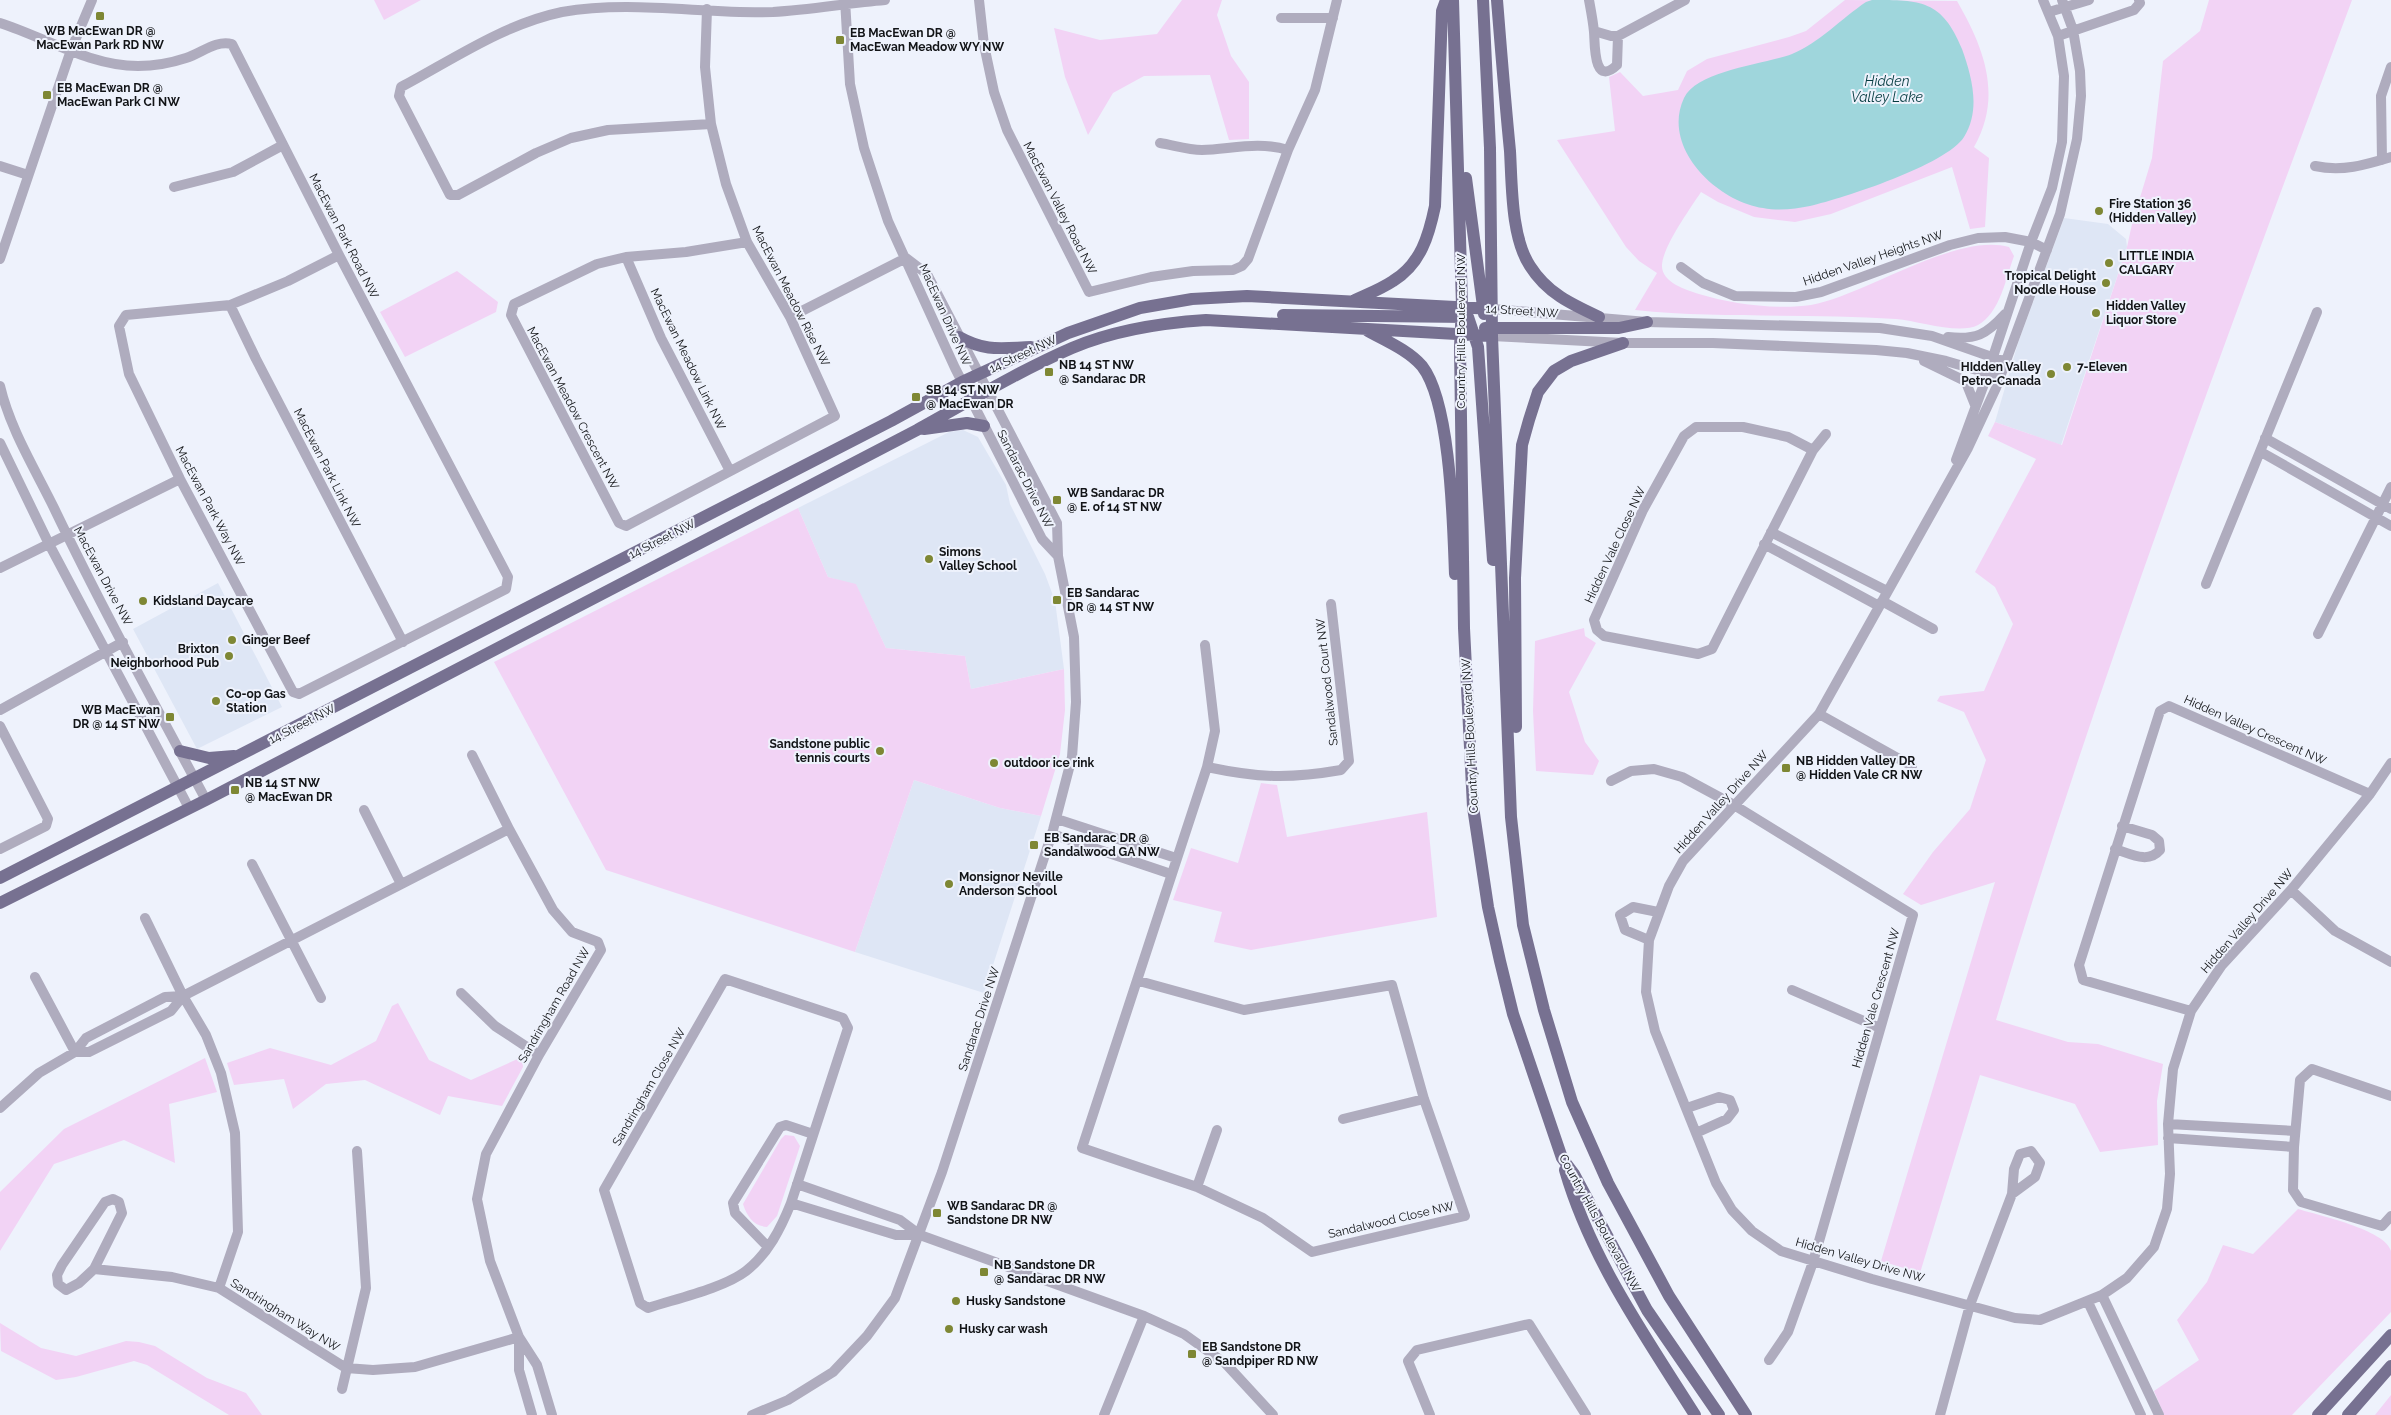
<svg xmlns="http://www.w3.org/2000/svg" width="2391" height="1415" font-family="Raleway,sans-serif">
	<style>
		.built { fill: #dee6f5 }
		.green { fill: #f2d3f5 }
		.water { fill: #9fd6dc }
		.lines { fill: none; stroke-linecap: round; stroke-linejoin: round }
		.minor { stroke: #afacbe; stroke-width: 10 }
		.major { stroke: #777191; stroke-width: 12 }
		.poi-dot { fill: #7e8734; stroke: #eef2fc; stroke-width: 2 }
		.labels { text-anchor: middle; stroke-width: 4; stroke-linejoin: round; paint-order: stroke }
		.poi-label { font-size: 12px; font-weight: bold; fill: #121417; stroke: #eef2fc; text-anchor: start }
		.street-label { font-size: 12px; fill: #121417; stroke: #eef2fc }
		.water-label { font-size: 14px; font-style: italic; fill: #053b40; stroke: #eef2fc }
	</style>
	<rect width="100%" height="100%" fill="#eef2fc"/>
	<path class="built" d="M2064 218 2108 224 2126 239 2127 247 2061 445 1995 422 2018 343Z
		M963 430 978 437 1006 485 1010 504 1045 574 1055 601 1064 669 971 689 965 656 886 648 856 585 828 577 798 508 949 432Z
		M218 583 282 707 197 749 133 629Z
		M914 780 1000 808 1041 816 984 993 855 952Z"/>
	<path class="green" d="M374 0H421L384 20Z
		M1182 0H1222L1217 15 1231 56 1249 82V139L1229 140 1210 75 1144 76 1113 93 1088 135 1065 77 1054 28 1100 40 1157 34Z
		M1845 0 1957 1C1984 48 2003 96 1974 147L1989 158 1985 227 1970 229 1952 167 1831 214 1795 222 1754 217 1718 202 1701 192C1690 209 1663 246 1662 265 1661 282 1686 290 1699 294 1731 304 1777 310 1811 305 1866 295 1956 232 2009 247L2014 256C2006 278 2000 313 1978 325 1959 335 1919 321 1896 319 1809 313 1722 319 1635 310L1657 273 1639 261 1626 247 1557 140 1615 131 1609 77 1620 72 1643 96 1678 90 1687 71 1707 59 1789 37 1806 31Z
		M2209 0H2352C2227 338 2099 674 1996 1020L2068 1042 2098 1044 2163 1064 2157 1101 2158 1145 2100 1152 2075 1104 1980 1075 1920 1273 1881 1261 1995 882 1921 905 1903 894 1933 852 1970 809 1986 760 1964 712 1937 701 1940 696 1984 691 2013 624 1995 587 1975 572 2036 459 1988 436 1995 422 2062 445 2127 247 2132 224 2152 158 2163 61 2200 31Z
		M457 271 498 302 496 312 405 357 380 312Z
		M798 508 828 577 856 584 886 648 965 656 971 689 1064 669 1065 710 1060 754 1041 816 1000 808 914 780 855 952 606 870 494 662Z
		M1584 628 1585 636 1596 643 1569 692 1585 742 1599 761 1593 775 1536 771 1533 711 1535 641Z
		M1261 783 1277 785 1287 837 1427 812 1437 917 1251 950 1214 942 1222 912 1173 900 1191 848 1238 863Z
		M398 1003 429 1060 471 1080 522 1057 523 1067 502 1106 448 1096 440 1115 365 1080 326 1084 293 1109 284 1079 234 1085 227 1063 270 1048 331 1065 376 1041 392 1006Z
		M205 1058 217 1092 169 1104 175 1163 124 1140 54 1164 0 1251V1192L64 1129Z
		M785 1135 794 1136 800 1146 777 1216 767 1227C754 1226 747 1217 743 1204L781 1139Z
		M2298 1209C2318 1215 2386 1230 2391 1251 2391 1266 2391 1296 2391 1312L2292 1415H2164L2154 1391 2199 1360 2177 1320 2207 1282 2223 1245 2253 1254Z
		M0 1323 41 1348 76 1356 126 1341 139 1342 155 1346 207 1378 246 1393 262 1415H229L147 1365 134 1361 76 1377 56 1380 1 1351Z
		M2391 1395V1415H2375Z"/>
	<path class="water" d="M1872 0C1921 0 1942 0 1962 49 1972 77 1981 110 1964 137 1946 165 1844 198 1810 206 1796 209 1778 211 1763 208 1716 201 1661 147 1684 98 1698 70 1763 65 1792 54 1819 43 1842 18 1866 2Z"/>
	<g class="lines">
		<path class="minor" d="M845 0 850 84 864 148 888 221 955 368 1042 539 1058 556
			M979 0 984 45 994 92 1007 130 1089 292 1151 277 1193 271 1233 270 1242 266 1248 259 1288 150 1315 90 1337 0
			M1589 0C1591 11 1593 21 1594 32 1595 43 1593 88 1617 65L1618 36
			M2062 0 2073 30 2080 71 2081 96 2077 139 2060 214 1996 388 1968 448 1819 714 1683 861 1669 886 1649 940 1646 992 1655 1031 1716 1183 1732 1210 1752 1231 1781 1251 1872 1279 2015 1318 2040 1320 2102 1295 2127 1278 2154 1247 2167 1209 2170 1174 2168 1124 2173 1069 2191 1011 2222 965 2291 890 2370 794 2391 763
			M707 9 705 67 711 124 726 184 747 242 790 317 835 416 626 526 619 523 511 315 514 304 597 264 626 257 686 252 747 242
			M2049 12 2089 0
			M1281 18H1333
			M0 23C44 37 90 66 138 66 155 66 171 63 186 58 202 53 215 40 232 44L339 255 508 577 506 589 299 694 293 692 180 479 129 374 119 326 126 315 230 305 288 281 339 255
			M1594 31 1611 36H1618L1685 0
			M2058 36 2134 10 2140 3 2139 0
			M711 124 608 130 571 138 536 153 458 195H450L399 96 401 87C452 60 504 24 562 12 631 0 703 14 773 12 810 10 848 3 885 0
			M1160 143C1173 145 1188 150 1202 150 1231 149 1259 141 1288 150
			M2382 160 2381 96 2391 67
			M0 166 28 175
			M2315 166C2342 172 2365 165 2391 157
			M174 187 233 172 283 145
			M626 257 661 338 730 471
			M0 259 71 50 92 0
			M1681 267 1703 283 1735 296 1796 297 1821 292 1950 245 1978 238 2005 237 2031 242 2047 250
			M230 305 256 359 403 642
			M1493 309 1647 322 1880 328 1932 336 2006 362
			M790 317 906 258
			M1492 336 1623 343H1713L1876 350 1907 353 1946 361 2001 377
			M1948 337C1976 340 1986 335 2005 314
			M1924 361 1963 380 1967 385 1975 405
			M0 386C10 429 35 469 54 508 101 606 154 703 206 800
			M2265 438 2391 509
			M0 443 49 544 189 808
			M1813 450 1788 437 1743 427H1696L1684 436 1643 510 1594 620 1597 630 1604 636 1698 654 1712 649 1813 450 1826 434
			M2261 452 2391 526
			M1956 460 1984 384 2031 242 2052 188 2062 142 2064 76 2058 36 2043 0
			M1771 532 1887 591
			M1764 544 1879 606
			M0 568 180 479
			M2206 584 2317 312
			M1882 601 1933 629
			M2318 634 2391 487
			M0 710 123 642
			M1819 714 1912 766
			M0 726 48 819 46 826 0 849
			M472 755 509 829
			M1207 767C1259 778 1289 779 1341 770L1349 761 1331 604
			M1611 781 1631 771 1654 769 1682 777 1734 805 1913 915 1813 1262 1788 1332 1769 1360
			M364 810 401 884
			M1057 819 1176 858
			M1052 834 1171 874
			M2115 849C2131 854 2148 864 2160 850L2159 841 2152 835 2122 826
			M252 864 321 998
			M2291 890 2335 931 2391 962
			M145 918 183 996 206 1035 221 1073 235 1133 238 1232 219 1288
			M1649 940 1625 930 1620 915 1633 907 1658 912
			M35 977 75 1052
			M725 979 843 1018 848 1028 791 1203C781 1228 768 1254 746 1271 724 1288 675 1299 648 1308L640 1303 604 1190Z
			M1139 981 1244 1010 1392 985 1424 1099 1465 1216 1312 1252 1263 1218 1197 1187 1082 1148 1207 767 1215 731 1205 645
			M1792 990 1880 1028
			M461 993 495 1026 539 1055
			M2191 1011 2083 980 2079 965 2160 711 2169 706 2370 794
			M75 1052H89L171 1011 183 996
			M2391 1096 2312 1069 2300 1080 2294 1147 2293 1190 2301 1202 2382 1226 2391 1216
			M0 1108 39 1073 75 1052 86 1038 165 997 183 996 509 829 553 910 572 932 598 942 601 950 539 1055 486 1154 477 1199 490 1261 519 1337 537 1365 552 1415
			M1687 1108 1719 1097 1730 1100 1734 1110 1727 1119 1696 1133
			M1343 1119 1424 1099
			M2168 1124 2295 1131
			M2168 1138 2294 1147
			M797 1184 900 1220 920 1235 1144 1316 1184 1334 1226 1364 1273 1415
			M1197 1187 1217 1130
			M791 1203 896 1235H920
			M768 1247 735 1213 733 1203 780 1127 786 1125 813 1134
			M94 1269 79 1283 66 1290 58 1284 57 1275 62 1265 105 1202 113 1199 119 1202 122 1213 94 1269 172 1277 219 1288 346 1368 373 1370 415 1367 519 1337
			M2102 1295 2159 1415
			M2088 1302 2141 1415
			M519 1338V1370L532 1415
			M342 1389 366 1288 357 1151
			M752 1415 788 1400 833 1372 867 1336 895 1298 942 1172 1053 830 1072 757 1076 702 1074 637 1058 556 1057 523 927 274 906 258
			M1104 1415 1144 1316
			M1430 1415 1408 1361 1417 1350 1529 1324 1586 1415
			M1940 1415 1970 1305 2012 1194 2014 1169 2020 1154 2031 1151 2040 1163 2035 1177 2012 1194"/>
		<path class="major" d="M1453 0 1462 306 1460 347 1464 628 1473 807 1488 907 1500 961 1513 1014 1562 1158 1574 1174 1647 1310 1719 1415
			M1483 0 1490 148 1492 336 1511 817 1523 925 1544 1010 1572 1102 1608 1183 1669 1296 1746 1415
			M1497 0C1501 50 1505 101 1510 151 1512 185 1511 237 1530 266 1547 293 1571 304 1599 317
			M1466 178 1484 314
			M1355 300C1368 294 1381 289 1393 281 1421 264 1429 235 1435 206L1442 11 1446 0
			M1462 306 1468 317 1478 347 1493 560
			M1283 315 1468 317
			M1485 328H1619L1647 322
			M1368 331C1386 341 1408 350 1422 366 1451 403 1453 525 1455 574
			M959 337C986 352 1001 348 1031 347
			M924 429 967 423 984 426
			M1516 727 1515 578 1522 445 1529 420 1538 392 1554 371 1571 361 1623 343
			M180 751 209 758 234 756
			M0 878 891 421 962 382 1068 333 1140 308 1192 299 1247 296 1493 309
			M0 903 206 800 917 430C968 402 1019 371 1072 348 1114 330 1160 323 1206 320L1492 336
			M1565 1170C1591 1260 1646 1337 1695 1415
			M2318 1415 2391 1335
			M2348 1415 2391 1366"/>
	</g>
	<g class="poi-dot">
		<rect x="95" y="11" width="10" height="10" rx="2.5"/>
		<rect x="835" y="35" width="10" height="10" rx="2.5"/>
		<rect x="42" y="90" width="10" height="10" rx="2.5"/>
		<circle cx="2099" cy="211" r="5"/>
		<circle cx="2109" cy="263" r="5"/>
		<circle cx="2106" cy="283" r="5"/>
		<circle cx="2096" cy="313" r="5"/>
		<circle cx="2067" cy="367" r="5"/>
		<rect x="1044" y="367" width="10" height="10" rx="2.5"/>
		<circle cx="2051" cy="374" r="5"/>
		<rect x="911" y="392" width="10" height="10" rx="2.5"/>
		<rect x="1052" y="495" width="10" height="10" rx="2.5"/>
		<circle cx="929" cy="559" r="5"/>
		<rect x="1052" y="595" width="10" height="10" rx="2.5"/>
		<circle cx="143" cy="601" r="5"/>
		<circle cx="232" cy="640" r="5"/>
		<circle cx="229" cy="656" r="5"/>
		<circle cx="216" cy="701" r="5"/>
		<rect x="165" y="712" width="10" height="10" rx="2.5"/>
		<circle cx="880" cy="751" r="5"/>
		<circle cx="994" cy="763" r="5"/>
		<rect x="1781" y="763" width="10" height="10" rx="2.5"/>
		<rect x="230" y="785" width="10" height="10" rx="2.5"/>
		<rect x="1029" y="840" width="10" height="10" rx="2.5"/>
		<circle cx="949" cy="884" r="5"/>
		<rect x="932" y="1208" width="10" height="10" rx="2.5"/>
		<rect x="979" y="1267" width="10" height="10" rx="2.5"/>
		<circle cx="956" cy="1301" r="5"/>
		<circle cx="949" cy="1329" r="5"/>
		<rect x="1187" y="1349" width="10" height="10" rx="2.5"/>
	</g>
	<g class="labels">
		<g class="poi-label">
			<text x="100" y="35" text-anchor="middle">WB MacEwan DR @<tspan x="100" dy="14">MacEwan Park RD NW</tspan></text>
			<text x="850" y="37">EB MacEwan DR @<tspan x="850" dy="14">MacEwan Meadow WY NW</tspan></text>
			<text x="57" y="92">EB MacEwan DR @<tspan x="57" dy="14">MacEwan Park CI NW</tspan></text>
			<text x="2109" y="208">Fire Station 36<tspan x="2109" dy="14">(Hidden Valley)</tspan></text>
			<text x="2119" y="260">LITTLE INDIA<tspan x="2119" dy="14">CALGARY</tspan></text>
			<text x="2096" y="280" text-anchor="end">Tropical Delight<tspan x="2096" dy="14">Noodle House</tspan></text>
			<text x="2106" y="310">Hidden Valley<tspan x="2106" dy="14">Liquor Store</tspan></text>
			<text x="1059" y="369">NB 14 ST NW<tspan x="1059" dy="14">@ Sandarac DR</tspan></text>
			<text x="2041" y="371" text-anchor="end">HIdden Valley<tspan x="2041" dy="14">Petro-Canada</tspan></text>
			<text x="2077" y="371">7-Eleven</text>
			<text x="926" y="394">SB 14 ST NW<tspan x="926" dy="14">@ MacEwan DR</tspan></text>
			<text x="1067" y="497">WB Sandarac DR<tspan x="1067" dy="14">@ E. of 14 ST NW</tspan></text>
			<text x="939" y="556">Simons<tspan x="939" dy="14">Valley School</tspan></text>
			<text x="1067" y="597">EB Sandarac<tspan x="1067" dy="14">DR @ 14 ST NW</tspan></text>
			<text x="153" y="605">Kidsland Daycare</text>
			<text x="242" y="644">Ginger Beef</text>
			<text x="219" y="653" text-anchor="end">Brixton<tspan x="219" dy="14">Neighborhood Pub</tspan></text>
			<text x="226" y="698">Co-op Gas<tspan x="226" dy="14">Station</tspan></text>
			<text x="160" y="714" text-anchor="end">WB MacEwan<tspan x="160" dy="14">DR @ 14 ST NW</tspan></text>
			<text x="870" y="748" text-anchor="end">Sandstone public<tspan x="870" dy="14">tennis courts</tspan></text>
			<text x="1796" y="765">NB Hidden Valley DR<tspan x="1796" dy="14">@ Hidden Vale CR NW</tspan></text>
			<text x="1004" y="767">outdoor ice rink</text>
			<text x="245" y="787">NB 14 ST NW<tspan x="245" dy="14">@ MacEwan DR</tspan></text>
			<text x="1044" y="842">EB Sandarac DR @<tspan x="1044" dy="14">Sandalwood GA NW</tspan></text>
			<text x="959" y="881">Monsignor Neville<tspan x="959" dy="14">Anderson School</tspan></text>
			<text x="947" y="1210">WB Sandarac DR @<tspan x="947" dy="14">Sandstone DR NW</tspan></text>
			<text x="994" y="1269">NB Sandstone DR<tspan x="994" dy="14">@ Sandarac DR NW</tspan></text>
			<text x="966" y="1305">Husky Sandstone</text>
			<text x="959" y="1333">Husky car wash</text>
			<text x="1202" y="1351">EB Sandstone DR<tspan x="1202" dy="14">@ Sandpiper RD NW</tspan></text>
		</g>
		<g class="street-label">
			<text transform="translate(1060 208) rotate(63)" y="4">MacEwan Valley Road NW</text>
			<text transform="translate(344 236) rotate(63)" y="4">MacEwan Park Road NW</text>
			<text transform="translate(1873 258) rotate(-19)" y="4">Hidden Valley Heights NW</text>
			<text transform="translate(791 296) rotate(63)" y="4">MacEwan Meadow Rise NW</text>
			<text transform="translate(1522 311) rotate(4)" y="4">14 Street NW</text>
			<text transform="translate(945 315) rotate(66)" y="4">MacEwan Drive NW</text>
			<text transform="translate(1461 331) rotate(-90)" y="4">Country Hills Boulevard NW</text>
			<text transform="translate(1023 354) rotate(-25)" y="4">14 Street NW</text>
			<text transform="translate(688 359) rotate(64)" y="4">MacEwan Meadow Link NW</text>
			<text transform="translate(573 408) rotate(62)" y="4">MacEwan Meadow Crescent NW</text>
			<text transform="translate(327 468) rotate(63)" y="4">MacEwan Park Link NW</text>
			<text transform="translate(1025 479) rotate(63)" y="4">Sandarac Drive NW</text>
			<text transform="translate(210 506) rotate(62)" y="4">MacEwan Park Way NW</text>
			<text transform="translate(662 539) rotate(-27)" y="4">14 Street NW</text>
			<text transform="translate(1615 545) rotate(-65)" y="4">Hidden Vale Close NW</text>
			<text transform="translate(103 576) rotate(62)" y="4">MacEwan Drive NW</text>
			<text transform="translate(1327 682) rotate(-96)" y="4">Sandalwood Court NW</text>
			<text transform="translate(302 724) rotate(-27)" y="4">14 Street NW</text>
			<text transform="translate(2255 730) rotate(24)" y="4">Hidden Valley Crescent NW</text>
			<text transform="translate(1470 736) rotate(-93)" y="4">Country Hills Boulevard NW</text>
			<text transform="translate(1721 802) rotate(-48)" y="4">Hidden Valley Drive NW</text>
			<text transform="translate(2247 921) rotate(-49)" y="4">Hidden Valley Drive NW</text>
			<text transform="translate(1876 998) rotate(-74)" y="4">Hidden Vale Crescent NW</text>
			<text transform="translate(554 1005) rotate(-60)" y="4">Sandringham Road NW</text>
			<text transform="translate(979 1019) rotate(-72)" y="4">Sandarac Drive NW</text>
			<text transform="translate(649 1087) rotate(-60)" y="4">Sandringham Close NW</text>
			<text transform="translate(1391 1220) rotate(-13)" y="4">Sandalwood Close NW</text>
			<text transform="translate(1600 1223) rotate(61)" y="4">Country Hills Boulevard NW</text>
			<text transform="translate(1860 1260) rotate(16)" y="4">Hidden Valley Drive NW</text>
			<text transform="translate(285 1315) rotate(32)" y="4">Sandringham Way NW</text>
		</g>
		<g class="water-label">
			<text x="1887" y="86">Hidden<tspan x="1887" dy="16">Valley Lake</tspan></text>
		</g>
	</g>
</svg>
